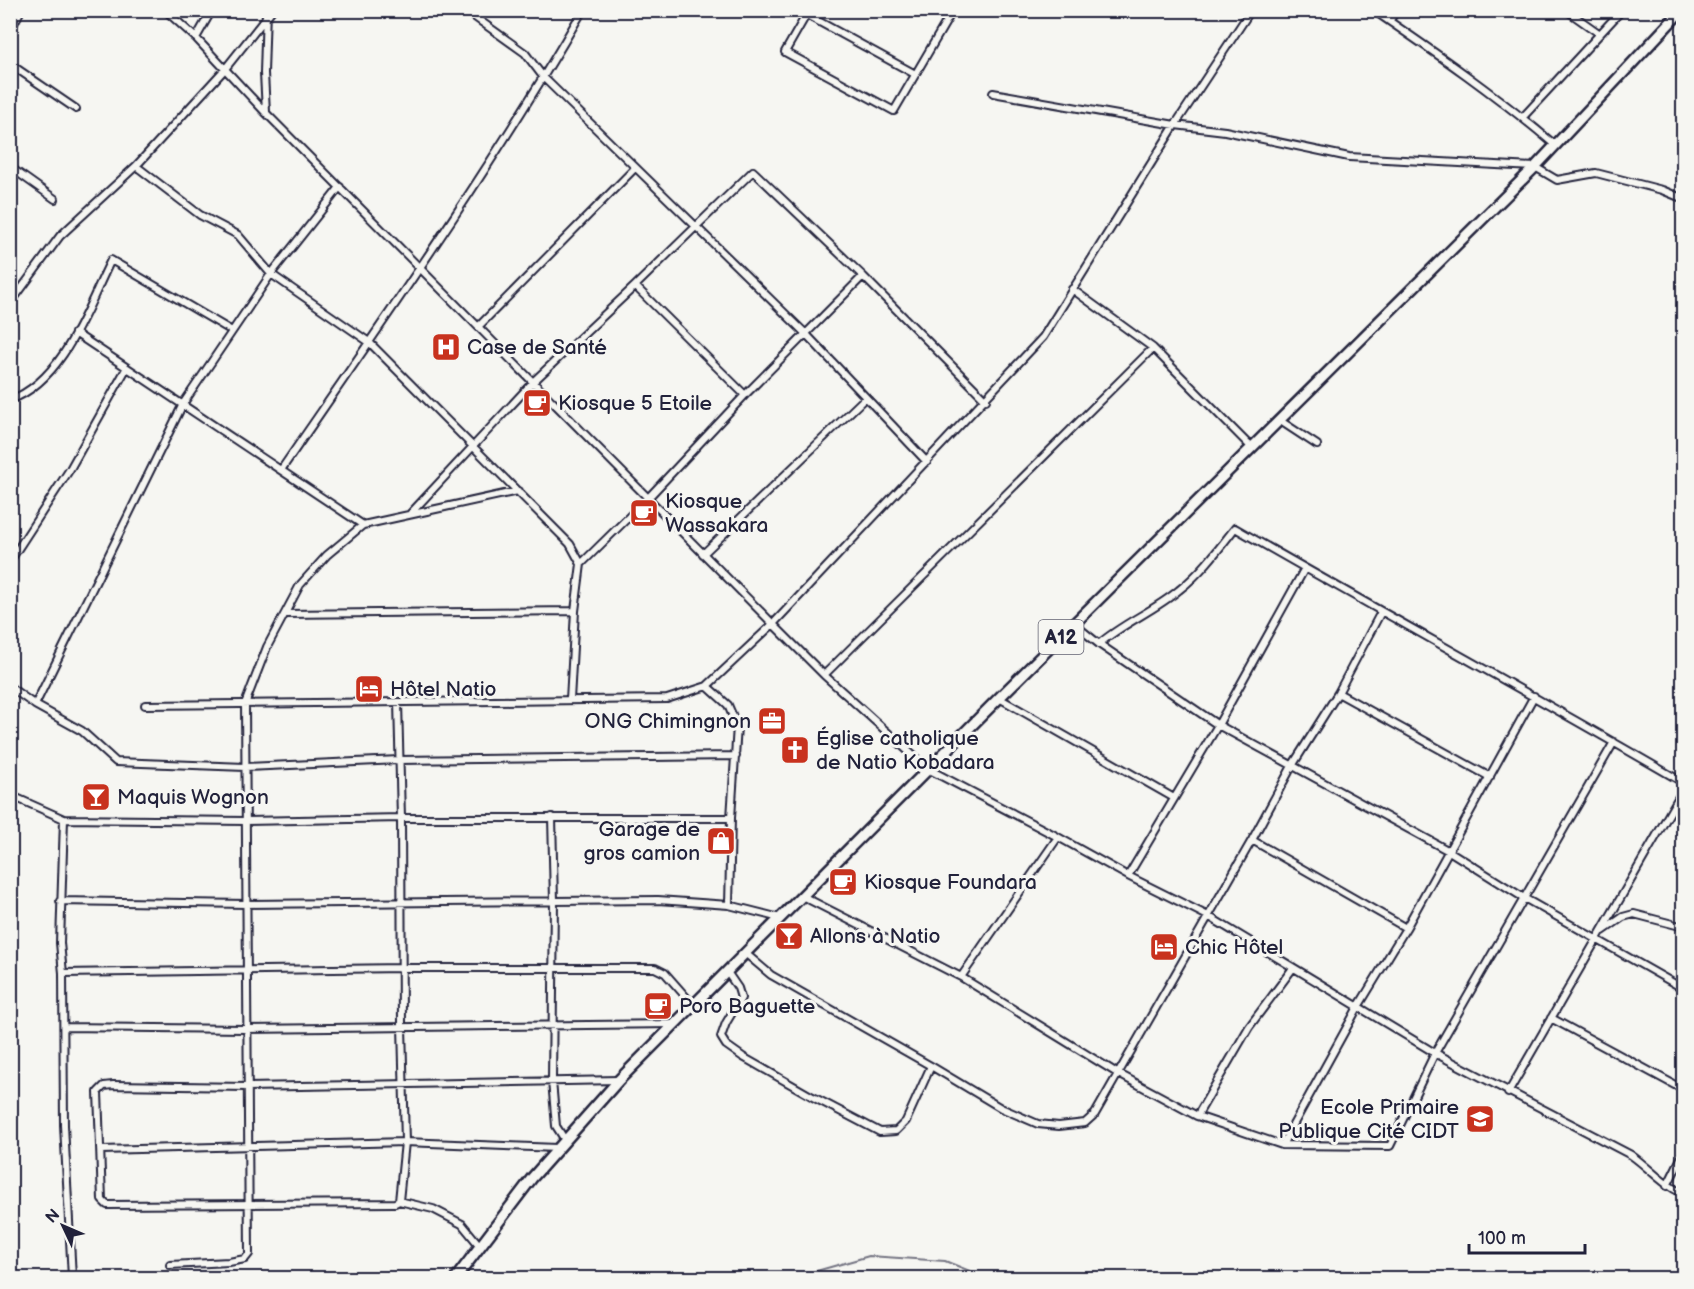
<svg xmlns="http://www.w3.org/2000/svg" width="1694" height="1289" font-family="'Balsamiq Sans',sans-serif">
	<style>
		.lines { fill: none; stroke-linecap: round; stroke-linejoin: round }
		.stream { stroke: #757583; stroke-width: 2 }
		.street-casing { stroke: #22223b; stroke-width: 10 }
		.primary-casing { stroke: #22223b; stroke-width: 14 }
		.street { stroke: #f6f6f2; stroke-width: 6 }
		.primary { stroke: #f6f6f2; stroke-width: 9 }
		.labels { text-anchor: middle; stroke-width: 6; stroke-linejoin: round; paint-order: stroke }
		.shield { fill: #f6f6f2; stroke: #626272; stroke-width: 1.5 }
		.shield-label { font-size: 20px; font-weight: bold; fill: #22223b }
		.poi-label { font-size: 21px; fill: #22223b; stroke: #f6f6f2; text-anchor: start }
	</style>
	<rect width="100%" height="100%" fill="#f6f6f2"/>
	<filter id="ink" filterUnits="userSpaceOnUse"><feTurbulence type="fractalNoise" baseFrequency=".0167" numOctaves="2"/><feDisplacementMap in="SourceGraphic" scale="12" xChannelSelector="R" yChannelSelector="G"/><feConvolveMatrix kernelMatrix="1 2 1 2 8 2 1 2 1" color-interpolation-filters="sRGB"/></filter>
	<g filter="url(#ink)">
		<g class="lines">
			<path class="stream" d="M792 1278 869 1256 945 1261 987 1278"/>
			<g class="street-casing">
				<path id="street" d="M165 10 196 38 266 113 773 624 824 675 928 769 1058 837 1128 876 1208 916 1435 1053 1631 1155C1652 1170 1660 1183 1684 1194
					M465 10 525 53 544 78 806 334 927 462
					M809 10 785 52 894 111 953 10
					M1373 10C1436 53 1498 96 1555 145
					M1566 10 1600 34
					M807 15 915 74
					M1389 21 1397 10
					M10 31 21 10
					M196 38 212 10
					M10 64 76 109
					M993 93 1175 125 1225 131 1349 157 1535 167 1557 180 1596 173 1662 190 1684 199
					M266 112 264 73 266 10
					M1523 117 1622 10
					M136 166 200 215 238 235 271 274 369 342 570 544 581 564 575 611 570 700
					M10 167 55 199
					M635 286 745 395
					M1072 289 1153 348 1251 447
					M10 304 60 236 136 166 225 69 272 10
					M479 326 635 168
					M75 333 363 525
					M10 400C64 380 87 308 111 260L232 331
					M1279 420 1317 445
					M281 470C385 319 491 169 583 10
					M410 514 534 381 635 286 753 171 863 276 986 400
					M703 554 865 398
					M10 561 70 469 126 369
					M581 564 648 498 745 395 863 276
					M285 614 575 611
					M1074 624 1099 644 1218 725 1449 851 1524 898 1684 989
					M1099 644C1123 623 1154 611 1179 590 1201 573 1218 550 1235 528 1384 614 1535 696 1684 783
					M824 675 1153 348
					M707 686 728 705 737 726 731 818 729 905
					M10 687 35 705 82 731 116 762 245 767 399 760 736 756
					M1338 693 1490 777
					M999 698 1174 798
					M398 702 401 818 402 1026 405 1142 399 1201
					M35 705 183 404 271 274 340 187
					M145 705 667 699 707 686 773 624 1043 337 1175 125 1251 10
					M10 795 64 819 245 821 401 818H731
					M552 817 554 901 552 1081 556 1126 565 1140
					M64 819 60 943 63 973 64 1125 72 1278
					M1252 840 1406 928
					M1128 876 1218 725 1305 568
					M804 897 961 977 1117 1073 1197 1116 1282 1145 1390 1146 1435 1053 1614 742
					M60 901 246 904 658 900 729 905 780 918
					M1603 931 1623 917 1634 914 1684 927
					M745 953 771 975 931 1066 1001 1108 1038 1124 1059 1126 1085 1123 1095 1114 1252 840 1292 766 1338 693 1381 612
					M727 972 738 988 741 998 726 1023 721 1037 726 1045 743 1057 813 1097 880 1132 896 1131 906 1121 931 1066
					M63 973 402 968H655L665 973 694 1006
					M961 977 1058 837
					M1551 1018 1684 1090
					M64 1027 246 1029 675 1024
					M1508 1093 1684 788
					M1197 1116 1249 1027 1293 968
					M1282 1145 1358 1007 1406 928 1534 696
					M101 1150 405 1142 557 1148
					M1667 1186 1684 1152
					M480 1246 462 1224 433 1209 399 1201 395 1203 107 1205 102 1200 98 1092 104 1086 113 1085 247 1087 619 1080
					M170 1265 229 1262 245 1259 249 1254 245 704 267 647 300 585 327 555 363 525 518 491
					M10 1276 13 1278"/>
			</g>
			<g class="primary-casing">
				<path id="primary" d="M456 1278 532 1178 619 1080 999 698 1535 167 1682 10"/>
			</g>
			<use href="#street" class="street"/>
			<use href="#primary" class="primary"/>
		</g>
	</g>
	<defs>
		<g id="hospital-square" transform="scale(1.5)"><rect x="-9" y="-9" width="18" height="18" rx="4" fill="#c8321e" stroke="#f6f6f2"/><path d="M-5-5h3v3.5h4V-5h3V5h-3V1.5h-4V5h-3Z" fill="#fff"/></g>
		<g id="cafe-square" transform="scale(1.5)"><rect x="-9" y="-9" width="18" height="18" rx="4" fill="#c8321e" stroke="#f6f6f2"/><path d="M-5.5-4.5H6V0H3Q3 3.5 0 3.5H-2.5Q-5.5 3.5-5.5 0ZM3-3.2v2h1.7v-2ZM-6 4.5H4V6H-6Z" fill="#fff"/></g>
		<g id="hotel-square" transform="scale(1.5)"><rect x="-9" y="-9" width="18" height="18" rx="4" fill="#c8321e" stroke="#f6f6f2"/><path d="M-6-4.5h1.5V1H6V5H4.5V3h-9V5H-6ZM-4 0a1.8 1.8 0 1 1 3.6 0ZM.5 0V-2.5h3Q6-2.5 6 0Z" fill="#fff"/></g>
		<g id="office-square" transform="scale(1.5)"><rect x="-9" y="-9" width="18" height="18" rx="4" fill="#c8321e" stroke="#f6f6f2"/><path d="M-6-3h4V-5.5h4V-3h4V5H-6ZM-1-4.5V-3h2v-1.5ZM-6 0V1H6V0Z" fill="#fff"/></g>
		<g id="church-square" transform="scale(1.5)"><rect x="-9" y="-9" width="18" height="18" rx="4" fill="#c8321e" stroke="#f6f6f2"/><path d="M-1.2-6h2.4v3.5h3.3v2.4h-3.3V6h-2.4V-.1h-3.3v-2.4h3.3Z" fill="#fff"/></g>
		<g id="bar-square" transform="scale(1.5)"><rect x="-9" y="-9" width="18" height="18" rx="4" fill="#c8321e" stroke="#f6f6f2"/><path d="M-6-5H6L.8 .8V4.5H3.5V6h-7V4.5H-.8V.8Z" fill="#fff"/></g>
		<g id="shop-square" transform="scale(1.5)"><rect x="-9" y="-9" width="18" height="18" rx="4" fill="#c8321e" stroke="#f6f6f2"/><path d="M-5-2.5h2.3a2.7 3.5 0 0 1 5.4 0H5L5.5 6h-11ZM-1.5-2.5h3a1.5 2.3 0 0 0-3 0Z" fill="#fff"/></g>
		<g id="school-square" transform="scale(1.5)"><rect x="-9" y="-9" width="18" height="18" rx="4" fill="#c8321e" stroke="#f6f6f2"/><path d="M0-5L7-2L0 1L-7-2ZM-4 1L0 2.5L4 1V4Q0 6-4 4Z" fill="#fff"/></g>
	</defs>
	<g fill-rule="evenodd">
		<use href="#hospital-square" x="446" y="347"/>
		<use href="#cafe-square" x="537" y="403"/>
		<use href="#cafe-square" x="644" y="513"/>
		<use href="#hotel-square" x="369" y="689"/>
		<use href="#office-square" x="772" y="721"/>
		<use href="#church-square" x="795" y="750"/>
		<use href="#bar-square" x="96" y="797"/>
		<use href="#shop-square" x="721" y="841"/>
		<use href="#cafe-square" x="843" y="882"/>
		<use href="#bar-square" x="789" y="936"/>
		<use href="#hotel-square" x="1164" y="947"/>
		<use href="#cafe-square" x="658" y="1006"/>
		<use href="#school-square" x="1480" y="1119"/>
	</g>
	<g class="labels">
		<rect class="shield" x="1038.5" y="620" width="45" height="34" rx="4.5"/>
		<g class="shield-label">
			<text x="1061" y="644">A12</text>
		</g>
		<g class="poi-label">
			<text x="467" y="354">Case de Santé</text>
			<text x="558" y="410">Kiosque 5 Etoile</text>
			<text x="665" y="508">Kiosque<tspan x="665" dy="24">Wassakara</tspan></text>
			<text x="390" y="696">Hôtel Natio</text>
			<text x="751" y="728" text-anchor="end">ONG Chimingnon</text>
			<text x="816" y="745">Église catholique<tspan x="816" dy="24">de Natio Kobadara</tspan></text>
			<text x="117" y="804">Maquis Wognon</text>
			<text x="700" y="836" text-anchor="end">Garage de<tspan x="700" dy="24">gros camion</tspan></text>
			<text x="864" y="889">Kiosque Foundara</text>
			<text x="810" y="943">Allons à Natio</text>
			<text x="1185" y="954">Chic Hôtel</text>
			<text x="679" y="1013">Poro Baguette</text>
			<text x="1459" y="1114" text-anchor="end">Ecole Primaire<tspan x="1459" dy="24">Publique Cité CIDT</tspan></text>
		</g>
	</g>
	<rect width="1694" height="1289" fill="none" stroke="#f6f6f2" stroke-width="36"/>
	<rect x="18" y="18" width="1658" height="1253" fill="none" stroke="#22223b" stroke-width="2" filter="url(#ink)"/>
	<g transform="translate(63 1226) rotate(314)" stroke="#f6f6f2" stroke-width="4.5" paint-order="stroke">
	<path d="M0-4.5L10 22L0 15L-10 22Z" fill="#22223b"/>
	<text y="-9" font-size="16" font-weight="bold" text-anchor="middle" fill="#22223b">N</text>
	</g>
	<path d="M1469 1244v9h116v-9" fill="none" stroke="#22223b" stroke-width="3"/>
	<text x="1478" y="1244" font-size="18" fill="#22223b" stroke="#f6f6f2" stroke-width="4.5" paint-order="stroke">100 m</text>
</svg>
